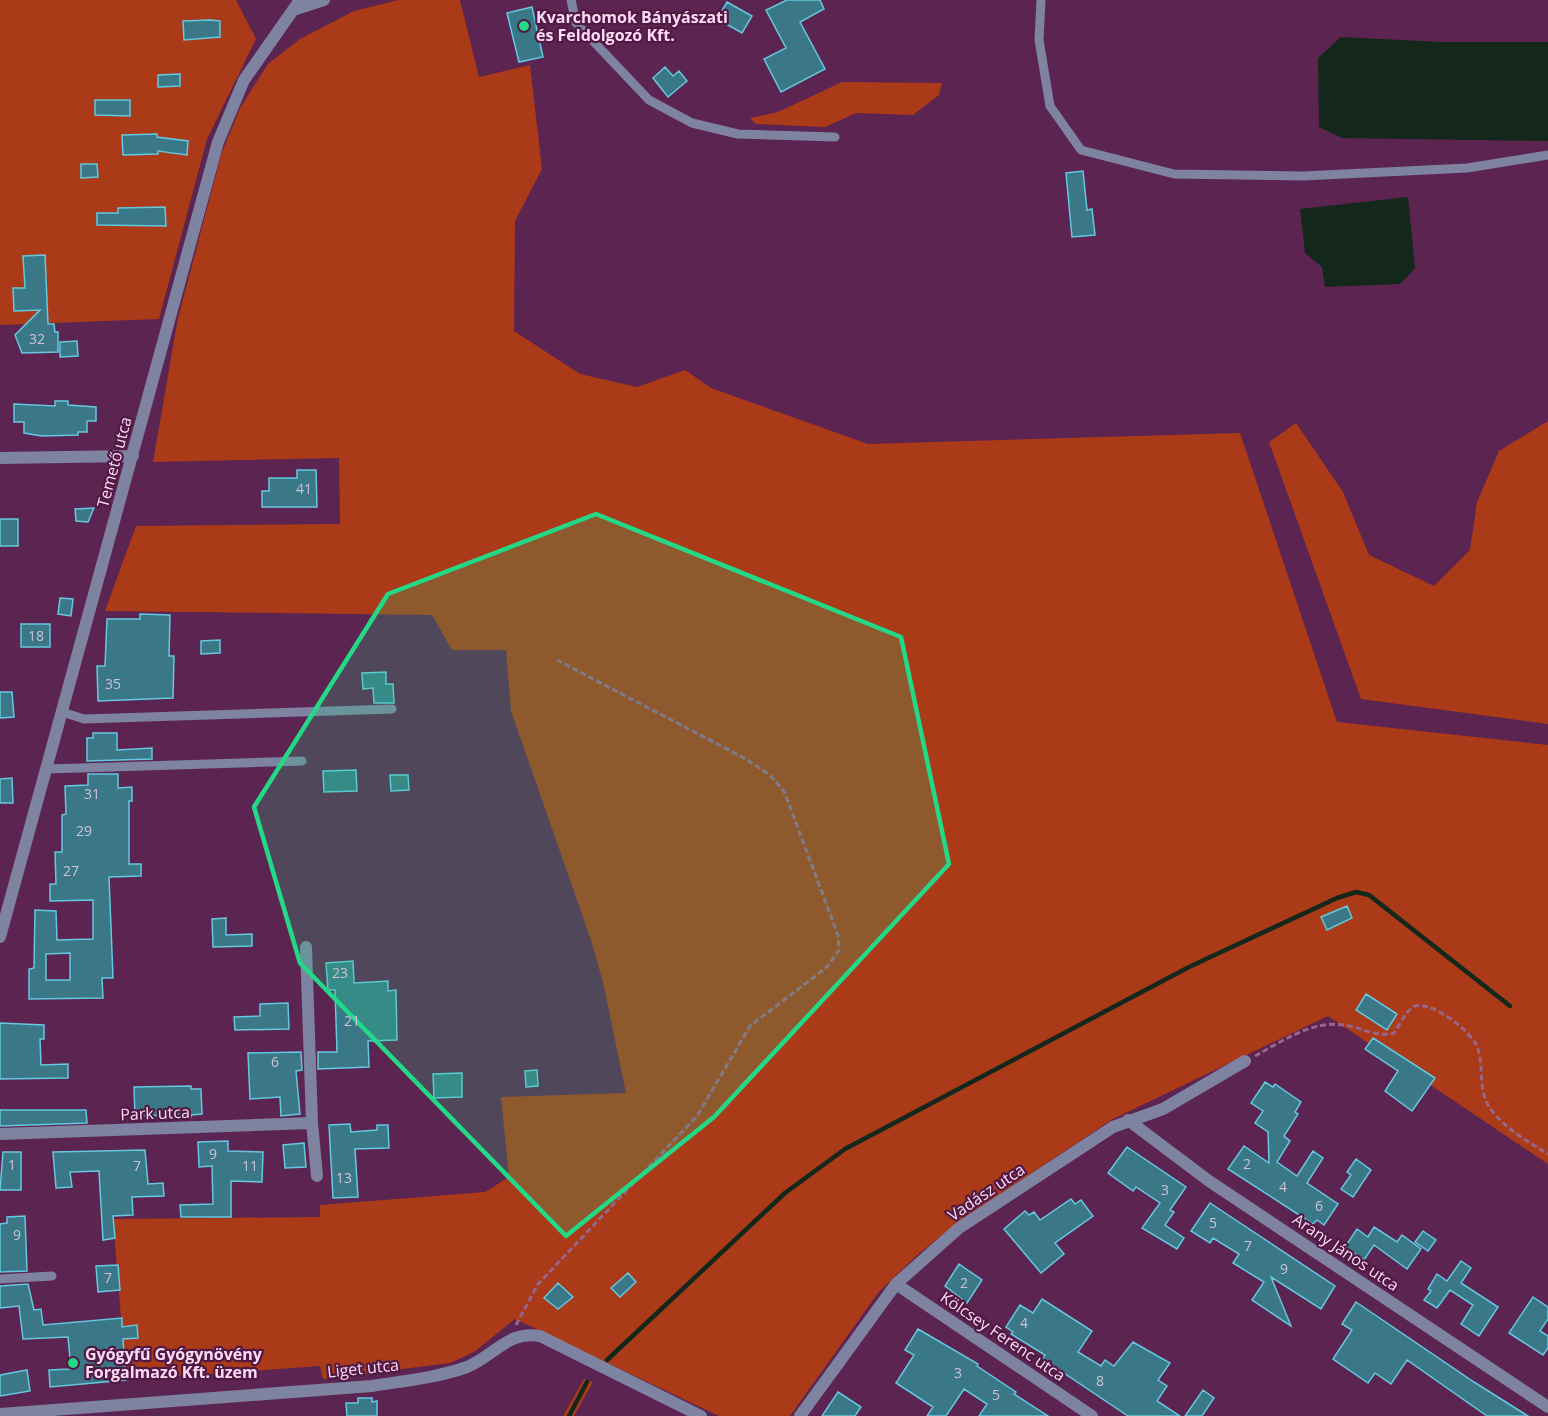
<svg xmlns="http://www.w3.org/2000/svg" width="1548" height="1416" font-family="'Open Sans',sans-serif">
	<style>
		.green { fill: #ab3a18 }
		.water { fill: #14271b }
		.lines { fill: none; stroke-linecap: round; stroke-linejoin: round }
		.stream { stroke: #14271b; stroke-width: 4.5 }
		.building { fill: #3b7887; stroke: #64c8e1; stroke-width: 1.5; fill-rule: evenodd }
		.path { stroke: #97668b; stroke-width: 3; stroke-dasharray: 6 3; stroke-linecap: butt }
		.service { stroke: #7d83a0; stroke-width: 9 }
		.minor { stroke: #7d83a0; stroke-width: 12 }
		.marked { fill: #23d886; fill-opacity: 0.2; stroke: #23d886; stroke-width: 4.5; stroke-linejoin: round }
		.poi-dot { fill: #23d886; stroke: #501a45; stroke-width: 2 }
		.labels { text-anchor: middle; stroke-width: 4.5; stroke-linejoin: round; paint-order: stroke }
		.number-label { font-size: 14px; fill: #cdc2d9 }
		.poi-label { font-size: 16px; font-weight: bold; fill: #fedbf4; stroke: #501a45; text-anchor: start }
		.street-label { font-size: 16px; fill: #fedbf4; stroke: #501a45 }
	</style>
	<rect width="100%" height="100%" fill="#5c2450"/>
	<path class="green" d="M0 0H236L256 39 207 139 159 319 0 325Z
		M398 0H460L479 77 530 65 542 169 515 221 514 331 580 374 637 387 685 370 711 388 868 444 1240 433 1337 722 1548 745V1164L1328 1016 1113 1119 958 1222 915 1257 878 1293 790 1416H719L515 1319 474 1352 450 1363 323 1379 320 1366 126 1380 113 1219 320 1217V1205L485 1192 509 1177 501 1097 626 1093 603 982 591 940 511 711 506 650H452L432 615 105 611 136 526 340 524 339 458 153 462 178 318 222 152 240 108 268 64 300 39 354 11Z
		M842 82 942 83 939 95 913 115 856 113 825 127 756 124 750 118 778 112Z
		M1548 421V724L1361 699 1269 442 1296 423 1343 492 1369 555 1434 586 1470 550 1477 502 1499 451Z
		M584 1379 593 1382 574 1416H563Z"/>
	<path class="water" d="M1341 37 1442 42H1548V141L1342 138 1319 127 1318 58Z
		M1408 197 1415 268 1400 284 1325 287 1322 267 1305 253 1300 209Z"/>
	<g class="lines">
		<path class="stream" d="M607 1360 785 1193 845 1149 1189 967 1337 898 1356 892 1369 895 1510 1006
			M569 1416 587 1382"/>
	</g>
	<path class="building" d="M787 0H820L824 9 800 22 825 69 781 92 764 59 786 48 766 10Z
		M727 2 752 16 742 33 717 19Z
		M532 7 543 57 519 62 507 13Z
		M210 20 220 21V37L184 40 183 21Z
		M665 67 673 76 679 71 687 81 668 97 653 78Z
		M180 74V86L158 87V75Z
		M95 100H130V116L95 115Z
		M157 134V137L188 141 187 155 158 151V154L123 155 122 135Z
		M81 164H97L98 177 81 178Z
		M1083 171 1087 210 1092 209 1095 235 1072 237 1066 173Z
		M165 207 166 226 97 225V213H118V208Z
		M45 255 48 324H54L55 332H58V352L22 353 15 335 40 310 14 311 13 288H25L23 256Z
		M77 341 78 356 60 357V342Z
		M55 401H68V405L96 407V421H87V432H78V435L42 436 24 433V422H14V404L55 406Z
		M297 470H316L317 507H262V491H269V478H297Z
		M94 508 88 522 76 521 75 509Z
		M0 519H18V546H0Z
		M60 598 73 599 71 616 58 614Z
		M140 614 170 615 169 656H174L173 698 98 701 97 666H105L107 619H140Z
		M21 624H50V647H21Z
		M220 640V653L201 654V641Z
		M386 672V684H393L394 703H374L373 688 363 689 362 673Z
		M0 692H12L14 717 0 718Z
		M93 733H117V750L152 748V759L87 761V738H93Z
		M356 770 357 791 324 792 323 771Z
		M88 774H118V788L132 787V801H129V864H141V876L109 877 113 978H102L103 998 29 999V969L34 968 35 910 56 911 57 940 93 939V900L50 901V884H56L55 852H62V815L66 814 65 786 88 785ZM70 953V980H46V954Z
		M390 775H408L409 790 391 791Z
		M12 778 13 803H0V779Z
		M1347 906 1352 918 1327 930 1321 917Z
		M226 918V935L252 934V946L213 947 212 919Z
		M353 961 354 983 388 981V991L396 990 397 1040 368 1041 369 1067 318 1069V1052H337L335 990H328L326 963Z
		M1366 994 1397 1014 1387 1030 1356 1010Z
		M288 1003 289 1029 235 1030 234 1017 260 1016V1004Z
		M0 1023 44 1025V1039H40L41 1065 68 1064V1078L0 1079Z
		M1373 1038 1435 1078 1412 1111 1385 1091 1398 1071 1365 1049Z
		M301 1052 302 1070 296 1071 300 1114 281 1116 280 1097 250 1099 248 1053Z
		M537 1070 538 1086 526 1087 525 1071Z
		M462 1073V1097L434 1098 433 1074Z
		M1265 1082 1273 1087 1275 1084 1301 1102 1295 1112 1298 1114 1284 1136 1290 1141 1277 1162 1297 1176 1313 1151 1323 1158 1307 1183 1338 1204 1324 1225 1317 1220 1313 1224 1228 1169 1244 1146 1269 1163 1268 1132 1255 1123 1263 1111 1251 1103Z
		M191 1086V1089H201L202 1114 191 1115V1117L179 1118V1115L135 1116 134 1087Z
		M0 1110H86L87 1123 0 1126Z
		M350 1124 351 1132 377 1130V1125H388L389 1148 355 1149 358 1197 333 1198 329 1125Z
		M228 1141V1151L263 1152 262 1182 231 1181V1217H181L180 1205 213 1204 212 1166 199 1167 198 1142Z
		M304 1143 306 1167 285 1168 283 1145Z
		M1127 1147 1186 1187 1170 1210 1174 1212 1165 1225 1184 1238 1177 1249 1142 1228 1160 1203 1136 1187 1133 1191 1108 1173Z
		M145 1150 148 1184 163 1183 164 1196 132 1197 133 1215 113 1216 115 1238 103 1240 99 1171 70 1172 72 1187 56 1188 53 1152Z
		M3 1152H21V1190H0Z
		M1356 1159 1371 1170 1353 1197 1341 1189 1351 1175 1347 1172Z
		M1071 1199 1075 1204 1081 1200 1093 1216 1055 1243 1064 1254 1041 1273 1004 1229 1025 1211 1029 1215 1034 1212 1040 1220Z
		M1210 1203 1335 1286 1321 1309 1271 1277 1291 1326 1252 1300 1264 1282 1233 1263 1239 1254 1213 1238 1210 1243 1191 1231Z
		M25 1216 27 1271 0 1272V1224L7 1223V1217Z
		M1374 1227 1397 1242 1402 1235 1421 1249 1407 1269 1374 1245 1364 1260 1345 1247 1357 1229 1368 1237Z
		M1423 1231 1436 1240 1428 1251 1415 1242Z
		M1461 1261 1471 1268 1461 1283 1498 1307 1479 1336 1461 1324 1473 1305 1450 1290 1437 1308 1424 1300 1431 1291 1428 1289 1437 1274 1447 1281Z
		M959 1264 982 1280 967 1303 945 1286Z
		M118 1265 120 1290 98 1292 96 1266Z
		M628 1273 636 1282 620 1297 611 1288Z
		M558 1283 573 1297 558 1309 544 1298Z
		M28 1284 34 1310 41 1309 43 1325 122 1318V1327L137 1325 138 1338 123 1339 126 1380 50 1387 49 1370 71 1369 68 1337 23 1339 19 1306 0 1308V1286Z
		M1533 1297 1548 1307V1319L1540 1331 1548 1336V1348L1543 1355 1509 1333Z
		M1042 1299 1092 1331 1078 1352 1101 1366 1105 1360 1114 1366 1133 1342 1170 1363 1158 1380 1167 1386 1157 1401 1180 1416H1128L1043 1359 1045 1355 1011 1334 1013 1332 1006 1327 1020 1305 1033 1313Z
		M1356 1302 1474 1382 1528 1416H1487L1407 1360 1391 1384 1375 1373 1368 1383 1333 1359 1352 1330 1342 1324Z
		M918 1329 978 1364 977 1366 1016 1392 1014 1394 1048 1416H979L987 1404 964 1389 946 1416H927L933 1407 896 1383 914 1355 905 1350Z
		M27 1370 30 1391 0 1396V1375Z
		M1203 1390 1214 1398 1202 1416H1185Z
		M838 1392 861 1407 855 1416H822Z
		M358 1398H372V1402L377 1401V1416H347L346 1403H358Z"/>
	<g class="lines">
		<path class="path" d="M1255 1056C1281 1042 1312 1020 1343 1025 1361 1027 1376 1038 1394 1033 1399 1026 1406 1011 1413 1007 1430 998 1474 1033 1478 1049 1484 1067 1478 1092 1490 1108 1504 1128 1527 1141 1548 1154
			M516 1325 538 1284 697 1116 750 1026 827 967 839 950 838 935 784 791 770 775 746 759 557 660"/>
		<path class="service" d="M571 0 576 23 649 100 692 123 738 134 835 137
			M1041 0 1039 40 1050 106 1081 150 1174 174 1303 176 1467 168 1548 155
			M62 712 84 719 392 709
			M47 769 302 761
			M0 1279 52 1276"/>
		<path class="minor" d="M293 10 324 0
			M0 458 133 456
			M0 937 218 142 244 80 300 0
			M1128 1120 1209 1181 1548 1407
			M312 1123 317 1176
			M0 1134 312 1123 306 947
			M896 1284 1092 1416
			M0 1414 372 1386C403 1381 436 1378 467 1367 494 1356 508 1330 540 1336L701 1416
			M800 1416 896 1284 959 1228 1113 1127 1163 1109 1245 1061"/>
	</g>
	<path class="marked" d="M596 514 901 637 949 864 714 1117 566 1236 300 963 254 807 388 594Z"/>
	<g class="poi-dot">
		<circle cx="524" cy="26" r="6"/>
		<circle cx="73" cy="1363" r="6"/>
	</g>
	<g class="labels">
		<g class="number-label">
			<text x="37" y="344">32</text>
			<text x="304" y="494">41</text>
			<text x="36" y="641">18</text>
			<text x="113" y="689">35</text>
			<text x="92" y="799">31</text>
			<text x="84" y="836">29</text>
			<text x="71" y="876">27</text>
			<text x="340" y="978">23</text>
			<text x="352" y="1026">21</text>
			<text x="275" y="1067">6</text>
			<text x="213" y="1159">9</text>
			<text x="1247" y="1169">2</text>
			<text x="12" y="1170">1</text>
			<text x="137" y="1171">7</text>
			<text x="250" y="1171">11</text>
			<text x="344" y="1183">13</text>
			<text x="1283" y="1192">4</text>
			<text x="1165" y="1195">3</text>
			<text x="1319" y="1211">6</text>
			<text x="1213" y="1228">5</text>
			<text x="17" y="1240">9</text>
			<text x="1248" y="1251">7</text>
			<text x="1284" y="1274">9</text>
			<text x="108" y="1283">7</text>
			<text x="964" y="1288">2</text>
			<text x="1024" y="1328">4</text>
			<text x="958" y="1378">3</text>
			<text x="1100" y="1386">8</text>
			<text x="996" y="1400">5</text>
		</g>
		<g class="poi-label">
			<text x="536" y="23">Kvarchomok Bányászati<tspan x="536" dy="18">és Feldolgozó Kft.</tspan></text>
			<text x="85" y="1360">Gyógyfű Gyógynövény<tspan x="85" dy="18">Forgalmazó Kft. üzem</tspan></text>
		</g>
		<g class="street-label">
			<text transform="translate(114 462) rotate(-75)" y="6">Temető utca</text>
			<text transform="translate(155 1113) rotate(-2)" y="6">Park utca</text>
			<text transform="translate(986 1192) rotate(-34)" y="6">Vadász utca</text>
			<text transform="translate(1346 1252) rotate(34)" y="6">Arany János utca</text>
			<text transform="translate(1003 1336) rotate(34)" y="6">Kölcsey Ferenc utca</text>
			<text transform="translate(363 1368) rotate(-6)" y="6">Liget utca</text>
		</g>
	</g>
</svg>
